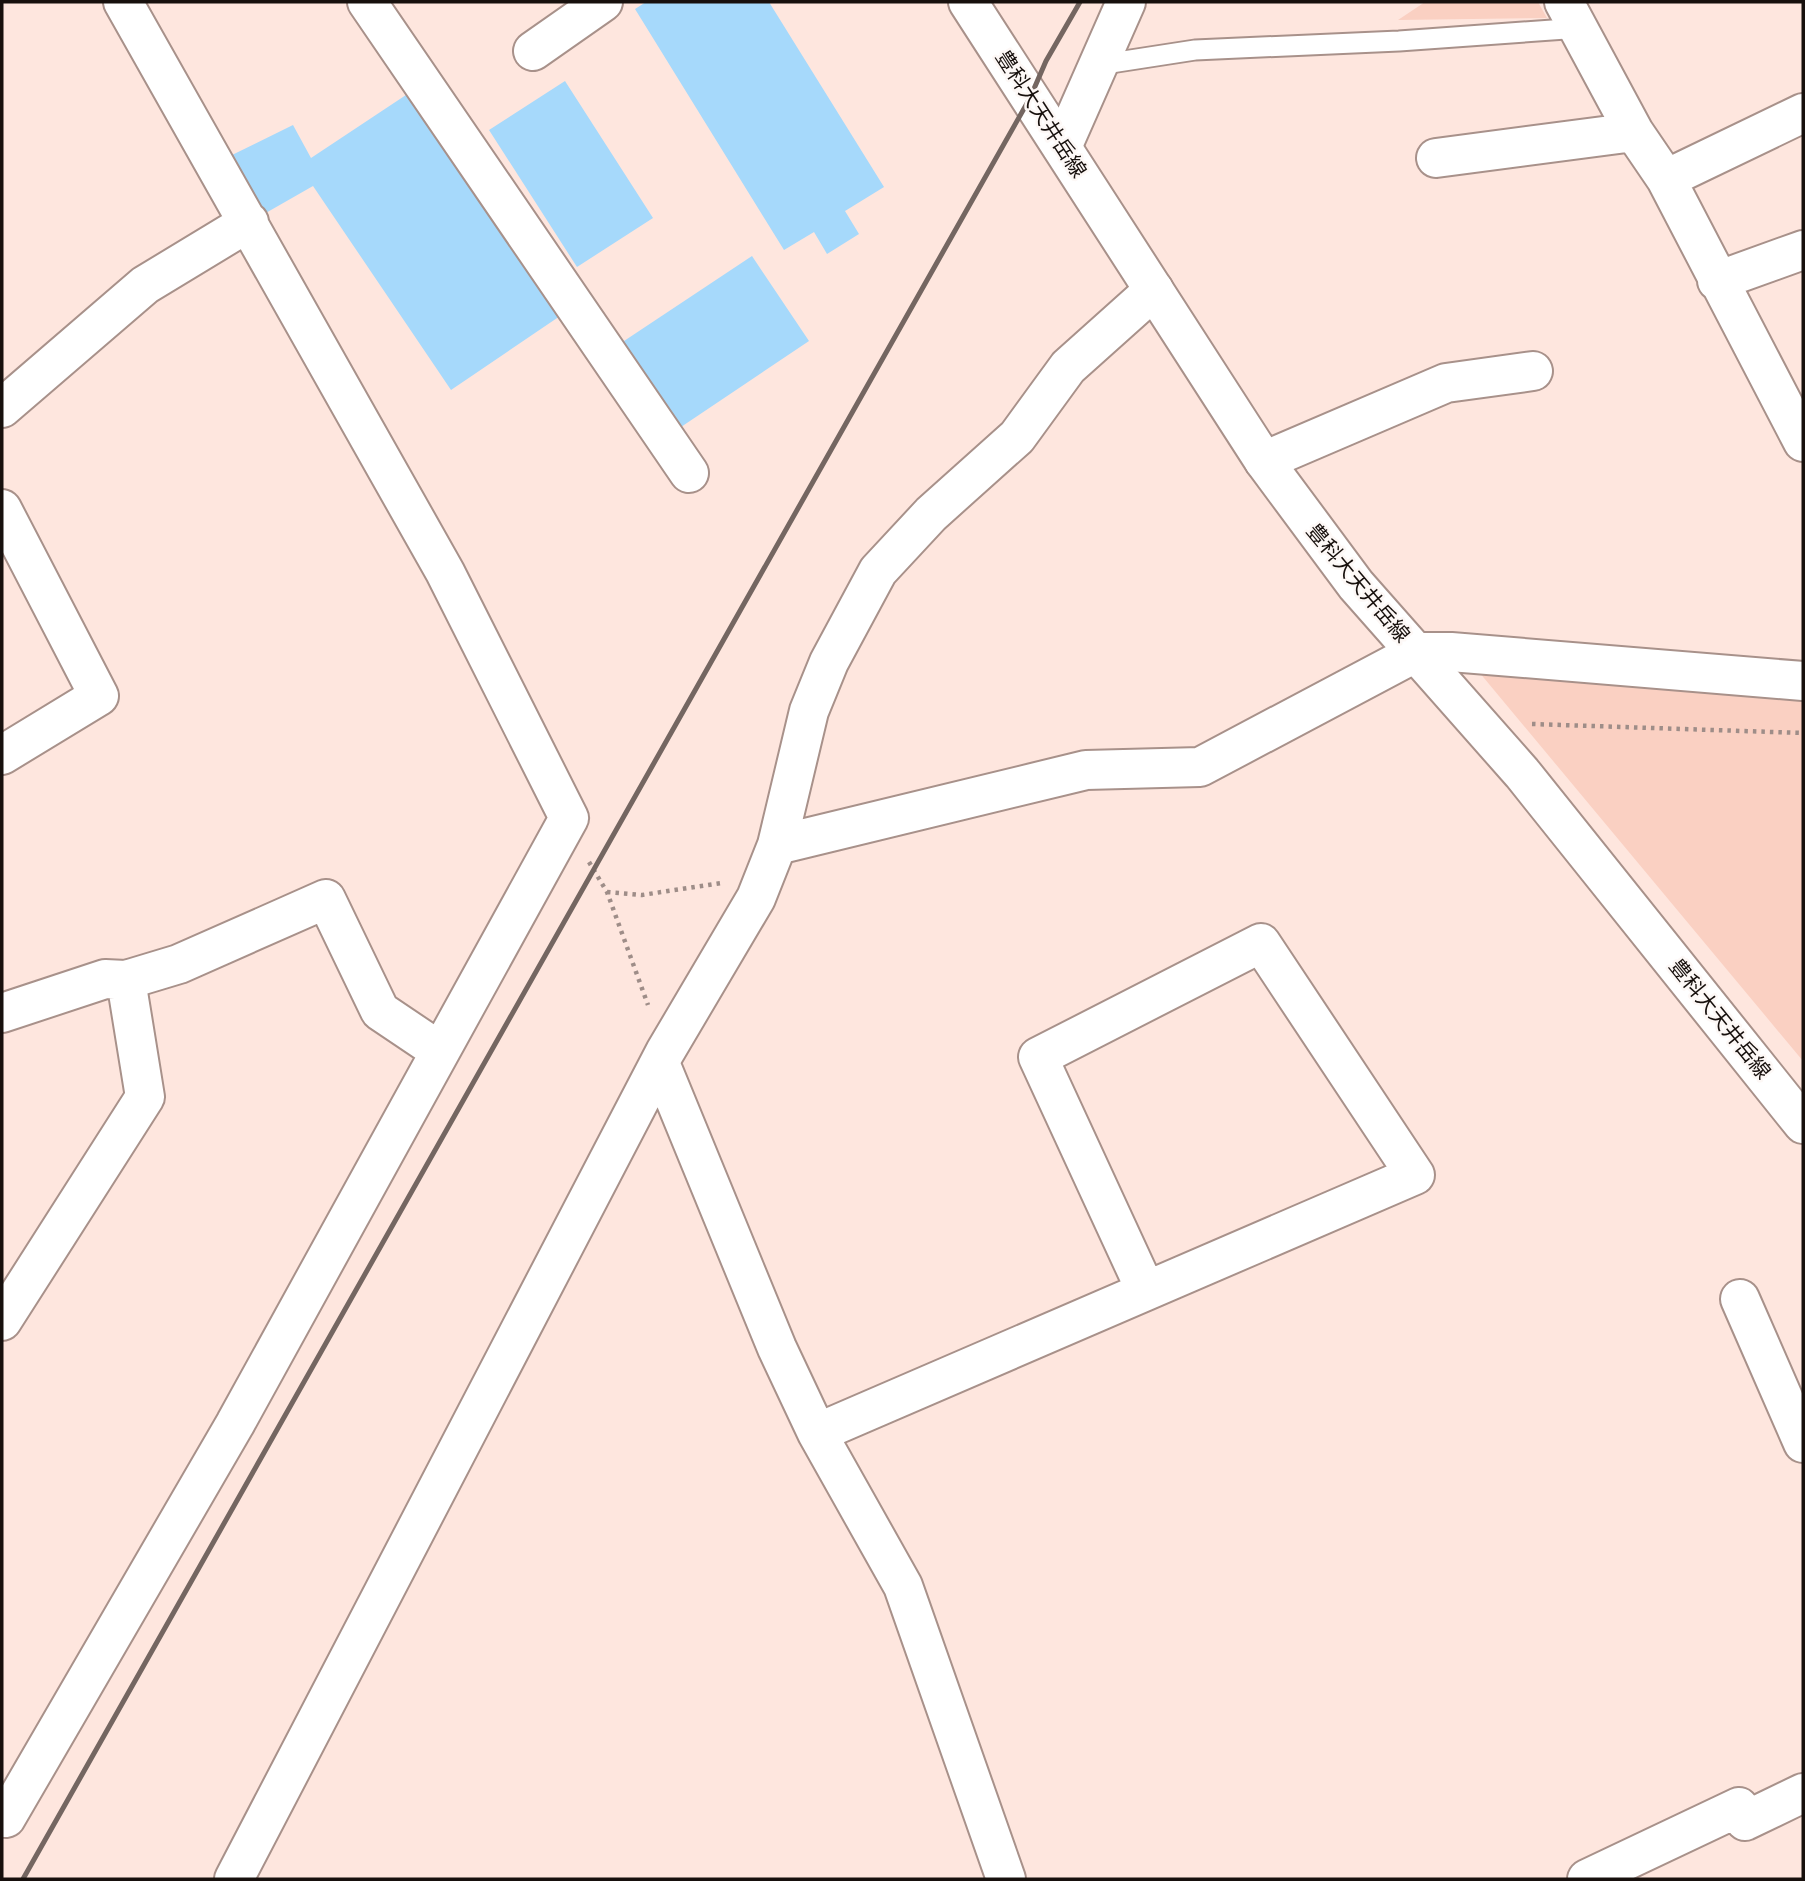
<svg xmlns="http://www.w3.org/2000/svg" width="1805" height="1881" font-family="'Public Sans','Noto Sans JP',sans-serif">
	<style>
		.green { fill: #fad0c2 }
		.building { fill: #a6d9fb }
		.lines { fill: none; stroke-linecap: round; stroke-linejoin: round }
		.lane-casing { stroke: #a8918a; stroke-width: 23 }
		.street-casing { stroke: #a8918a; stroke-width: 42 }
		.secondary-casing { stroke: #a8918a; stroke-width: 42 }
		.path { stroke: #9e8d88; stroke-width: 4.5; stroke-dasharray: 3.5 5; stroke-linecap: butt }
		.lane { stroke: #fff; stroke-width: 19 }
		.street { stroke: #fff; stroke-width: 38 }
		.secondary { stroke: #fff; stroke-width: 38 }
		.rail { stroke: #746661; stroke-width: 5 }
		.labels { text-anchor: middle; stroke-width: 5; stroke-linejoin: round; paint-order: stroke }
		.street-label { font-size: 21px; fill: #17100d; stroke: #fdf8f6 }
	</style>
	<rect width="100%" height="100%" fill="#fee6de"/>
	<path class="green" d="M1425 2H1538L1547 18 1398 20Z
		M1469 660 1803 688V1061Z"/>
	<path class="building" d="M646 2H769L884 187 845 211 859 234 827 254 814 232 784 250 635 9Z
		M565 81 653 218 577 267 489 130Z
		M409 93 563 314 451 390 313 186 264 214 232 155 293 125 311 158Z
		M752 256 809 341 678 429 621 343Z"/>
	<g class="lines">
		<g class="lane-casing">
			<path id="lane" d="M1098 65 1195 50 1399 41 1580 28"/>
		</g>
		<g class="street-casing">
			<path id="street" d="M367 2 689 473
				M1564 2 1634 132 1666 179 1803 442
				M533 51 603 2
				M1062 147 1126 2
				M1436 158 1634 132
				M1666 179 1803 113
				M1717 281 1803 250
				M2 408 145 285 249 222
				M1264 461 1446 383 1533 371
				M2 509 99 696 2 755
				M777 845 1086 770 1200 767 1417 652H1451L1803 681
				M2 1013 105 979 126 980 179 964 326 899 380 1011 438 1050
				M660 1063 777 1348 817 1433 903 1586 1006 1879
				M1740 1299 1803 1443
				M2 1321 145 1097 126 980
				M817 1433 1415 1175 1261 943 1038 1057 1146 1291
				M2 1815 6 1818 235 1424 569 818 445 572 123 2
				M234 1879 665 1052 756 898 777 845 809 711 829 662 878 571 931 514 1017 437 1068 367 1154 290
				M1587 1879 1739 1807 1745 1821 1803 1793"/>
		</g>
		<g class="secondary-casing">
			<path id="secondary" d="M968 2 1264 461 1356 585 1522 773 1803 1124"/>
		</g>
		<path class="path" d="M1532 724 1803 733
			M589 862 607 892 648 1005
			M607 892 642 895 721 883"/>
		<use href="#lane" class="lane"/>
		<use href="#street" class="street"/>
		<use href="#secondary" class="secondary"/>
		<path class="rail" d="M23 1879 1030 98 1046 61 1080 2"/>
	</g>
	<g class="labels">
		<g class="street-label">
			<text transform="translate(1041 114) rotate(57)" y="7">豊科大天井岳線</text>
			<text transform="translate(1358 583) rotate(50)" y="7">豊科大天井岳線</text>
			<text transform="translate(1720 1019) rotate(51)" y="7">豊科大天井岳線</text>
		</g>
	</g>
	<rect width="1805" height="1881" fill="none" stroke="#17100d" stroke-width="7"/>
</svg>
